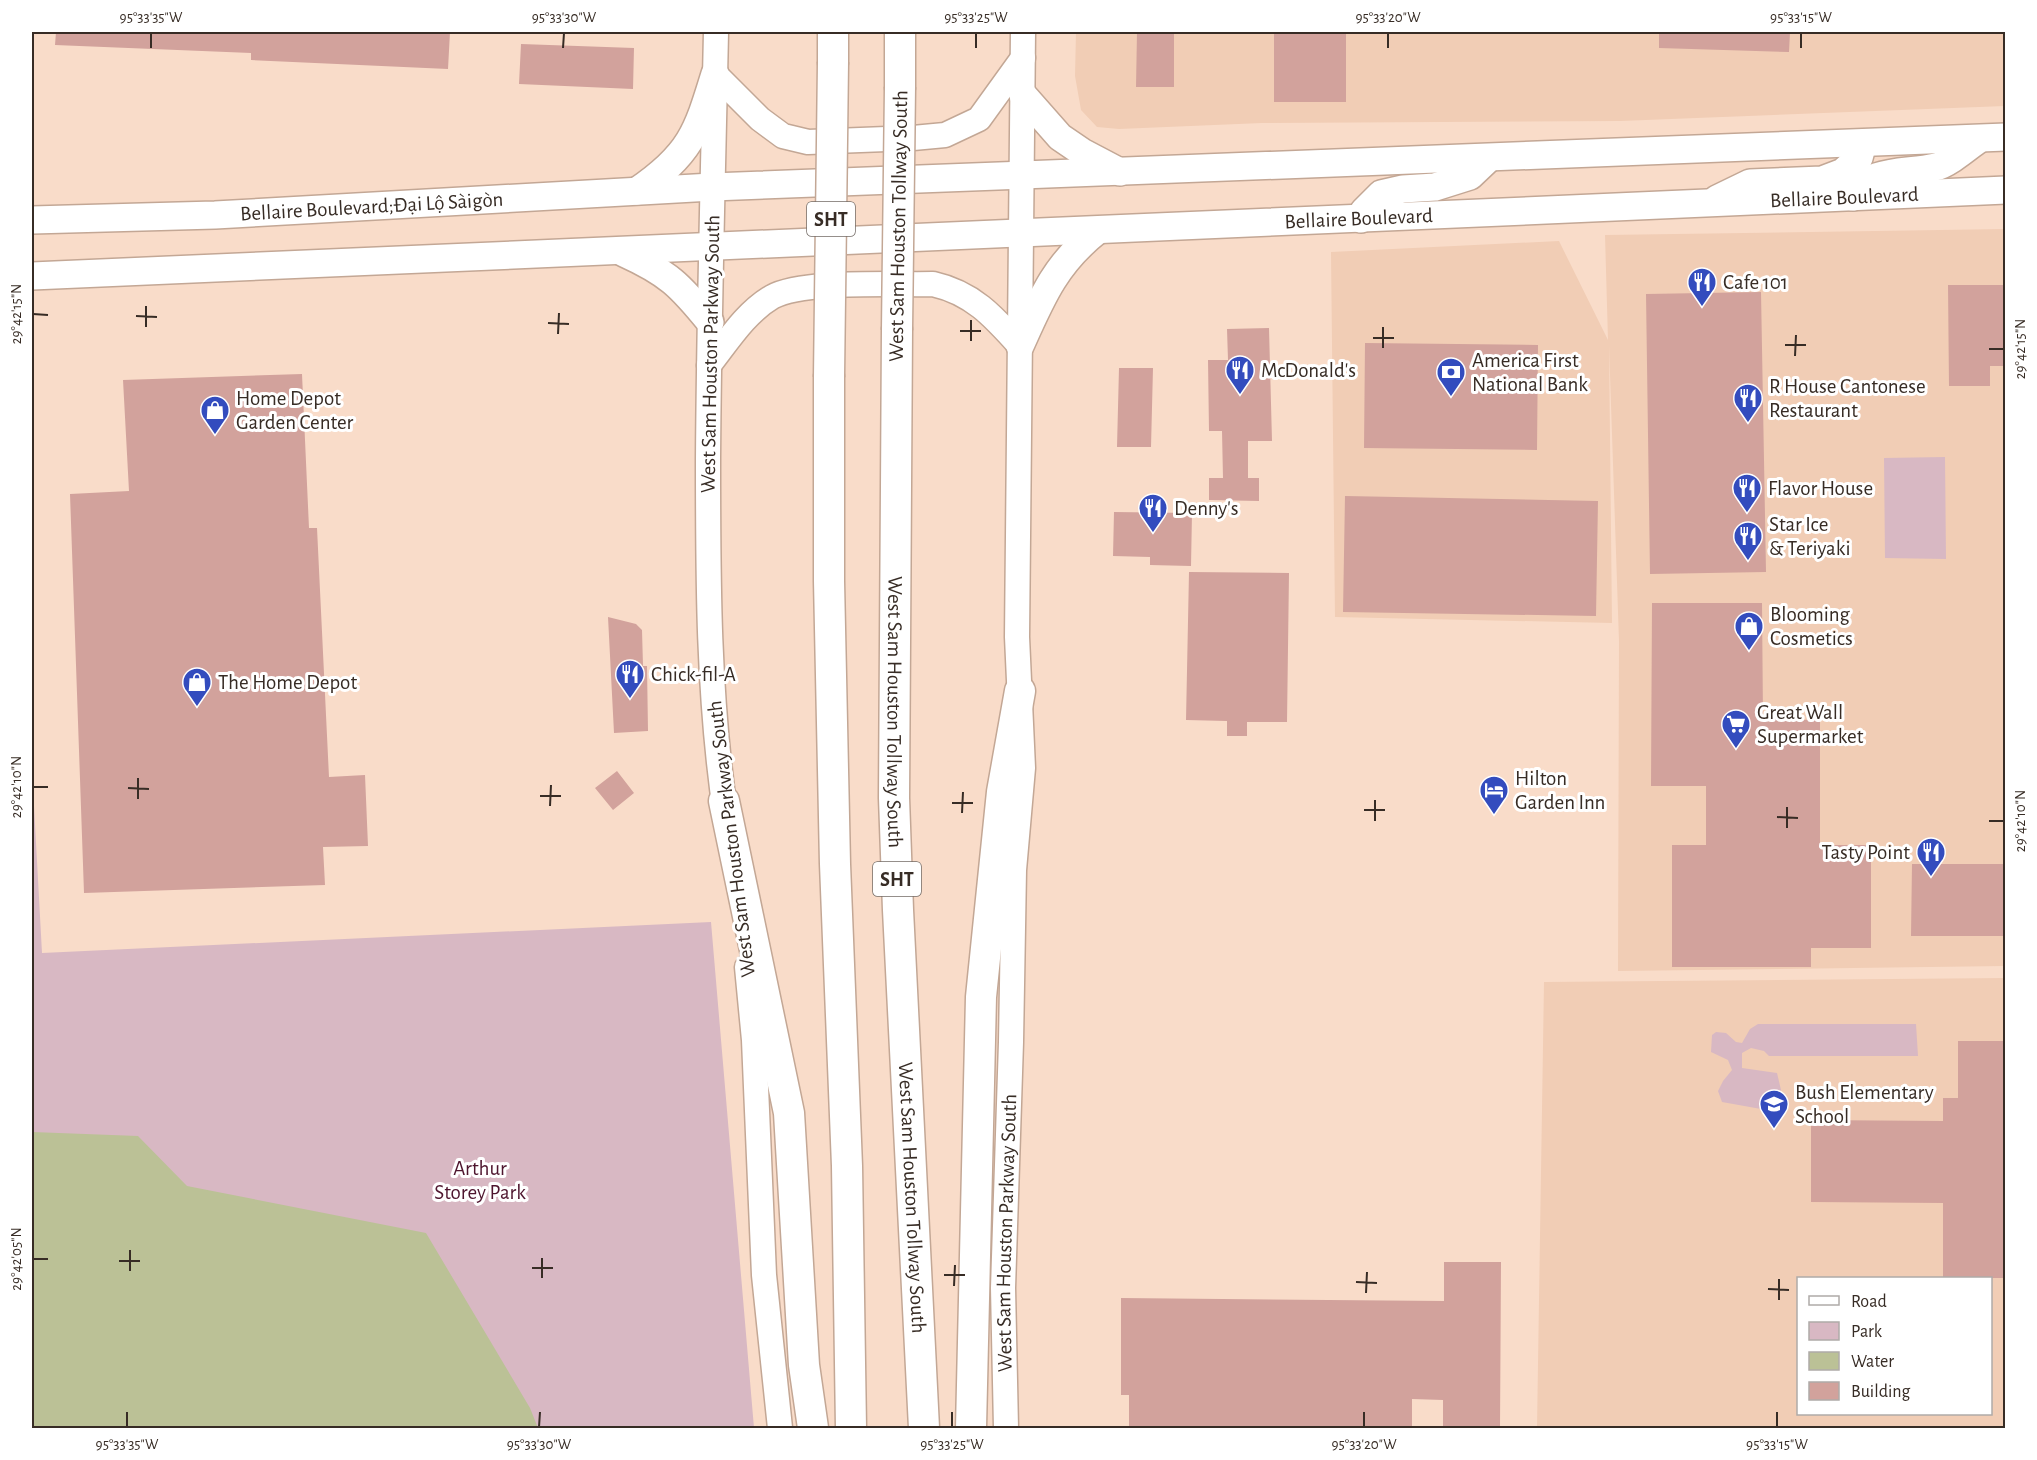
<svg xmlns="http://www.w3.org/2000/svg" width="2037" height="1460" font-family="'Alegreya Sans',sans-serif">
	<style>
		.built { fill: #f1cdb5; fill-rule: evenodd }
		.green { fill: #d8b8c3 }
		.water { fill: #bbc196 }
		.building { fill: #d2a29c }
		.lines { fill: none; stroke-linecap: round; stroke-linejoin: round }
		.secondary-casing { stroke: #c3a795; stroke-width: 27 }
		.primary-casing { stroke: #c3a795; stroke-width: 30 }
		.motorway-casing { stroke: #c3a795; stroke-width: 33 }
		.secondary { stroke: #fff; stroke-width: 24 }
		.primary { stroke: #fff; stroke-width: 27 }
		.motorway { stroke: #fff; stroke-width: 30 }
		.motorway-bridge-casing { stroke: #c3a795; stroke-width: 33; stroke-linecap: butt }
		.motorway-bridge { stroke: #fff; stroke-width: 30 }
		.ticks { fill: none; stroke: #372c25; stroke-width: 2 }
		.labels { text-anchor: middle; stroke-width: 6; stroke-linejoin: round; paint-order: stroke }
		.shield { fill: #fff; stroke: #736b66; stroke-width: 1.5 }
		.shield-label { font-size: 20px; font-weight: bold; fill: #372c25 }
		.street-label { font-size: 21px; fill: #372c25; stroke: #fff }
		.poi-label { font-size: 21px; fill: #372c25; stroke: #fff; text-anchor: start }
		.park-label { font-size: 21px; fill: #4e152e; stroke: #fff }
		.neatline { fill: none; stroke: #372c25; stroke-width: 2 }
		.ticks-label { font-size: 15px; text-anchor: middle; fill: #372c25 }
	</style>
	<rect width="100%" height="100%" fill="#f9dcc9"/>
	<path class="built" d="M1076 32H2005V106L1620 121 1262 123 1119 129 1097 127 1081 110 1075 76Z
		M2005 229V966L1618 971 1619 641 1609 345 1612 623 1335 617 1331 252 1559 241 1608 340 1605 235Z
		M2005 978V1428H1537L1544 982ZM1798 1278H1990V1414H1798Z"/>
	<path class="green" d="M1945 457 1946 559 1885 558 1884 458Z
		M32 769 42 953 711 922 754 1428H32Z
		M1758 1024H1916L1918 1056H1769L1764 1051 1751 1048 1742 1053V1068L1777 1073 1781 1090 1776 1102 1761 1109 1722 1102 1718 1091 1723 1081 1732 1070 1728 1060 1711 1052 1712 1035 1716 1032 1726 1033 1736 1042 1742 1043 1750 1029Z"/>
	<path class="water" d="M32 1132 138 1136 187 1186 426 1233 530 1408 538 1428H32Z"/>
	<path class="building" d="M56 32H450L448 69 251 60V53L55 45Z
		M1137 32H1174V87H1136Z
		M1274 32H1346V102H1274Z
		M1659 32H1790L1789 52 1659 48Z
		M521 44 634 48 633 89 519 84Z
		M1948 285H2006V366H1990V386H1949Z
		M1761 292 1766 572 1650 574 1646 294Z
		M1269 328 1272 441H1248V478H1259V501L1209 500V478H1223L1222 431H1209L1208 360H1228L1227 329Z
		M1365 343 1538 345 1537 450 1364 448Z
		M1119 368H1153L1151 447H1117Z
		M302 374 309 528H317L329 777 365 775 368 846 323 847 325 885 84 893 70 494 129 491 123 380Z
		M1345 496 1598 501 1596 616 1343 612Z
		M1114 512 1192 513 1191 566 1150 565V557L1113 556Z
		M1189 572 1289 573 1287 722H1247V736H1227V721L1186 720Z
		M1652 603H1762L1763 719 1820 720V845H1871V948H1811V967H1672V845H1706V786H1651Z
		M608 617 636 624 642 630 643 666H647L648 731 614 733Z
		M617 771 634 793 613 810 595 788Z
		M1912 864H2006V936H1911Z
		M1958 1041H2006V1278H1943V1203L1811 1202V1120L1943 1121V1098H1958Z
		M1444 1262H1501L1500 1428H1443V1400L1412 1399V1428H1129V1395H1121V1298L1444 1301Z"/>
	<g class="lines">
		<g class="secondary-casing">
			<g id="secondary">
				<path d="M716 32C713 174 709 316 708 459 708 579 708 698 726 817"/>
				<path d="M715 74 760 119 783 136 808 142 913 138 945 135 979 119 1023 58"/>
				<path d="M709 365C728 341 745 313 772 297 801 280 896 285 933 284 973 293 994 317 1020 346"/>
				<path d="M747 967 754 1040 764 1275 780 1428"/>
				<path id="s1" d="M1006 1428 1003 1288 1011 1042 1014 870 1023 768 1017 637 1023 32"/>
			</g>
		</g>
		<g class="primary-casing">
			<g id="primary">
				<path d="M1023 95 1060 137 1082 152 1120 172"/>
				<path d="M637 191C690 155 697 133 715 74"/>
				<path d="M1853 197C1869 167 1906 174 1935 167 1947 165 1968 147 1979 139"/>
				<path d="M1717 199 1750 183 1822 180 1843 172 1859 158 1863 143"/>
				<path d="M1361 219 1364 211 1381 194 1403 189 1435 187 1470 176 1489 158"/>
				<path id="s2" d="M32 220 215 215 712 187 2006 137"/>
				<path d="M624 253C668 273 680 285 710 322"/>
				<path id="s3" d="M32 276 2006 190"/>
				<path d="M1020 346C1041 299 1055 264 1097 231"/>
			</g>
		</g>
		<g class="motorway-casing">
			<g id="motorway">
				<path d="M833 62V32"/>
				<path d="M900 87V32"/>
				<path id="s4" d="M897 330 894 798 898 910 924 1428"/>
				<path d="M829 377V581L835 864 847 1166 851 1428"/>
				<path d="M724 801 789 1113 804 1365 813 1428"/>
				<path d="M971 1428 981 997 1002 792 1020 691"/>
			</g>
		</g>
		<use href="#secondary" class="secondary"/>
		<use href="#primary" class="primary"/>
		<use href="#motorway" class="motorway"/>
		<g class="motorway-bridge-casing">
			<path id="motorway-bridge" d="M897 330 900 87
				M829 377 833 62"/>
		</g>
		<use href="#motorway-bridge" class="motorway-bridge"/>
	</g>
	<path class="ticks" d="M151 48V33M563 48 564 33M976 48V33M1388 48V33M1801 48V33M33 314 48 315M136 316 157 317M548 323 569 324M146 327V306M960 331H981M558 334 559 313M1373 338H1394M971 341V320M1785 345H1806M1383 348V327M1989 349H2004M1795 356 1796 335M33 787H48M128 788 149 789M540 796H561M138 799V778M952 803H973M550 806 551 785M1364 810H1385M962 813 963 792M1777 817 1798 818M1375 821V800M1989 821H2004M1787 828V807M33 1259H48M119 1261H140M532 1268H553M130 1271V1250M944 1275H965M542 1278V1258M1356 1282 1377 1283M954 1286 955 1265M1768 1289 1789 1290M1366 1293 1367 1272M1779 1300V1279M127 1427V1412M539 1427 540 1412M952 1427V1412M1364 1427V1412M1777 1427V1412"/>
	<defs>
		<g id="restaurant-pin" transform="scale(1.5)"><path d="M0 17L-7.5 6A9.5 9.5 0 1 1 7.5 6Z" fill="#334cbe" stroke="#fff"/><path d="M-5-6h1v4h1v-4h1v4h1v-4h1v5L-1.5 .5V6h-2V.5L-5-1ZM5-6V6H3V1.5H1.5Q1.5-4 5-6Z" fill="#fff"/></g>
		<g id="bank-pin" transform="scale(1.5)"><path d="M0 17L-7.5 6A9.5 9.5 0 1 1 7.5 6Z" fill="#334cbe" stroke="#fff"/><path d="M-6-4H6V4H-6ZM0-2.3a2.3 2.3 0 1 0 0 4.6a2.3 2.3 0 1 0 0-4.6Z" fill="#fff"/></g>
		<g id="shop-pin" transform="scale(1.5)"><path d="M0 17L-7.5 6A9.5 9.5 0 1 1 7.5 6Z" fill="#334cbe" stroke="#fff"/><path d="M-5-2.5h2.3a2.7 3.5 0 0 1 5.4 0H5L5.5 6h-11ZM-1.5-2.5h3a1.5 2.3 0 0 0-3 0Z" fill="#fff"/></g>
		<g id="supermarket-pin" transform="scale(1.5)"><path d="M0 17L-7.5 6A9.5 9.5 0 1 1 7.5 6Z" fill="#334cbe" stroke="#fff"/><path d="M-6-5.5h2.5l.6 2H6L4.5 2H-2.5L-4.4-4H-6ZM-1.5 3.2a1.3 1.3 0 1 0 .1 0ZM3 3.2a1.3 1.3 0 1 0 .1 0Z" fill="#fff"/></g>
		<g id="hotel-pin" transform="scale(1.5)"><path d="M0 17L-7.5 6A9.5 9.5 0 1 1 7.5 6Z" fill="#334cbe" stroke="#fff"/><path d="M-6-4.5h1.5V1H6V5H4.5V3h-9V5H-6ZM-4 0a1.8 1.8 0 1 1 3.6 0ZM.5 0V-2.5h3Q6-2.5 6 0Z" fill="#fff"/></g>
		<g id="school-pin" transform="scale(1.5)"><path d="M0 17L-7.5 6A9.5 9.5 0 1 1 7.5 6Z" fill="#334cbe" stroke="#fff"/><path d="M0-5L7-2L0 1L-7-2ZM-4 1L0 2.5L4 1V4Q0 6-4 4Z" fill="#fff"/></g>
	</defs>
	<g fill-rule="evenodd">
		<use href="#restaurant-pin" x="1702" y="282"/>
		<use href="#restaurant-pin" x="1240" y="370"/>
		<use href="#bank-pin" x="1451" y="372"/>
		<use href="#restaurant-pin" x="1748" y="398"/>
		<use href="#shop-pin" x="215" y="410"/>
		<use href="#restaurant-pin" x="1747" y="488"/>
		<use href="#restaurant-pin" x="1153" y="508"/>
		<use href="#restaurant-pin" x="1748" y="536"/>
		<use href="#shop-pin" x="1749" y="626"/>
		<use href="#restaurant-pin" x="630" y="674"/>
		<use href="#shop-pin" x="197" y="682"/>
		<use href="#supermarket-pin" x="1736" y="724"/>
		<use href="#hotel-pin" x="1494" y="790"/>
		<use href="#restaurant-pin" x="1931" y="852"/>
		<use href="#school-pin" x="1774" y="1104"/>
	</g>
	<g class="labels">
		<g class="shield">
			<rect x="807" y="202" width="48" height="34" rx="4.5"/>
			<rect x="873" y="862" width="48" height="34" rx="4.5"/>
		</g>
		<g class="shield-label">
			<text x="831" y="226">SHT</text>
			<text x="897" y="886">SHT</text>
		</g>
		<g class="street-label">
			<text dy="7" stroke="none"><textPath href="#s3" startOffset="1814">Bellaire Boulevard</textPath></text>
			<text dy="7" stroke="none"><textPath href="#s2" startOffset="340">Bellaire Boulevard;Đại Lộ Sàigòn</textPath></text>
			<text dy="7" stroke="none"><textPath href="#s3" startOffset="1328">Bellaire Boulevard</textPath></text>
			<text transform="translate(898 226) rotate(-89)" y="7">West Sam Houston Tollway South</text>
			<text transform="translate(710 354) rotate(-89)" y="7">West Sam Houston Parkway South</text>
			<text dy="7" stroke="none"><textPath href="#s4" startOffset="382">West Sam Houston Tollway South</textPath></text>
			<text transform="translate(731 839) rotate(-97)" y="7">West Sam Houston Parkway South</text>
			<text dy="7" stroke="none"><textPath href="#s4" startOffset="868">West Sam Houston Tollway South</textPath></text>
			<text dy="7" stroke="none"><textPath href="#s1" startOffset="195">West Sam Houston Parkway South</textPath></text>
		</g>
		<g class="poi-label">
			<text x="1723" y="289">Cafe 101</text>
			<text x="1472" y="367">America First<tspan x="1472" dy="24">National Bank</tspan></text>
			<text x="1261" y="377">McDonald's</text>
			<text x="1769" y="393">R House Cantonese<tspan x="1769" dy="24">Restaurant</tspan></text>
			<text x="236" y="405">Home Depot<tspan x="236" dy="24">Garden Center</tspan></text>
			<text x="1768" y="495">Flavor House</text>
			<text x="1174" y="515">Denny's</text>
			<text x="1769" y="531">Star Ice<tspan x="1769" dy="24">&amp; Teriyaki</tspan></text>
			<text x="1770" y="621">Blooming<tspan x="1770" dy="24">Cosmetics</tspan></text>
			<text x="651" y="681">Chick-fil-A</text>
			<text x="218" y="689">The Home Depot</text>
			<text x="1757" y="719">Great Wall<tspan x="1757" dy="24">Supermarket</tspan></text>
			<text x="1515" y="785">Hilton<tspan x="1515" dy="24">Garden Inn</tspan></text>
			<text x="1910" y="859" text-anchor="end">Tasty Point</text>
			<text x="1795" y="1099">Bush Elementary<tspan x="1795" dy="24">School</tspan></text>
		</g>
		<g class="park-label">
			<text x="480" y="1175">Arthur<tspan x="480" dy="24">Storey Park</tspan></text>
		</g>
	</g>
	<rect width="2037" height="1460" fill="none" stroke="#ffffff" stroke-width="66"/>
	<rect x="1797" y="1277" width="195" height="138" fill="#ffffff" stroke="#afaba8" stroke-width="1.5"/>
	<rect x="1809" y="1296" width="30" height="9" fill="#ffffff" stroke="#afaba8" stroke-width="1.5"/>
	<text x="1851" y="1307" font-size="18" fill="#372c25">Road</text>
	<rect x="1809" y="1322" width="30" height="18" fill="#d8b8c3" stroke="#afaba8" stroke-width="1.5"/>
	<text x="1851" y="1337" font-size="18" fill="#372c25">Park</text>
	<rect x="1809" y="1352" width="30" height="18" fill="#bbc196" stroke="#afaba8" stroke-width="1.5"/>
	<text x="1851" y="1367" font-size="18" fill="#372c25">Water</text>
	<rect x="1809" y="1382" width="30" height="18" fill="#d2a29c" stroke="#afaba8" stroke-width="1.5"/>
	<text x="1851" y="1397" font-size="18" fill="#372c25">Building</text>
	<rect x="33" y="33" width="1971" height="1394" class="neatline"/>
	<g class="ticks-label">
		<text x="151" y="22">95°33'35"W</text>
		<text x="564" y="22">95°33'30"W</text>
		<text x="976" y="22">95°33'25"W</text>
		<text x="1388" y="22">95°33'20"W</text>
		<text x="1801" y="22">95°33'15"W</text>
		<text transform="translate(16 314) rotate(-90)" y="5">29°42'15"N</text>
		<text transform="translate(2020 349) rotate(-90)" y="5">29°42'15"N</text>
		<text transform="translate(16 787) rotate(-90)" y="5">29°42'10"N</text>
		<text transform="translate(2020 821) rotate(-90)" y="5">29°42'10"N</text>
		<text transform="translate(16 1259) rotate(-90)" y="5">29°42'05"N</text>
		<text x="127" y="1449">95°33'35"W</text>
		<text x="539" y="1449">95°33'30"W</text>
		<text x="952" y="1449">95°33'25"W</text>
		<text x="1364" y="1449">95°33'20"W</text>
		<text x="1777" y="1449">95°33'15"W</text>
	</g>
</svg>
